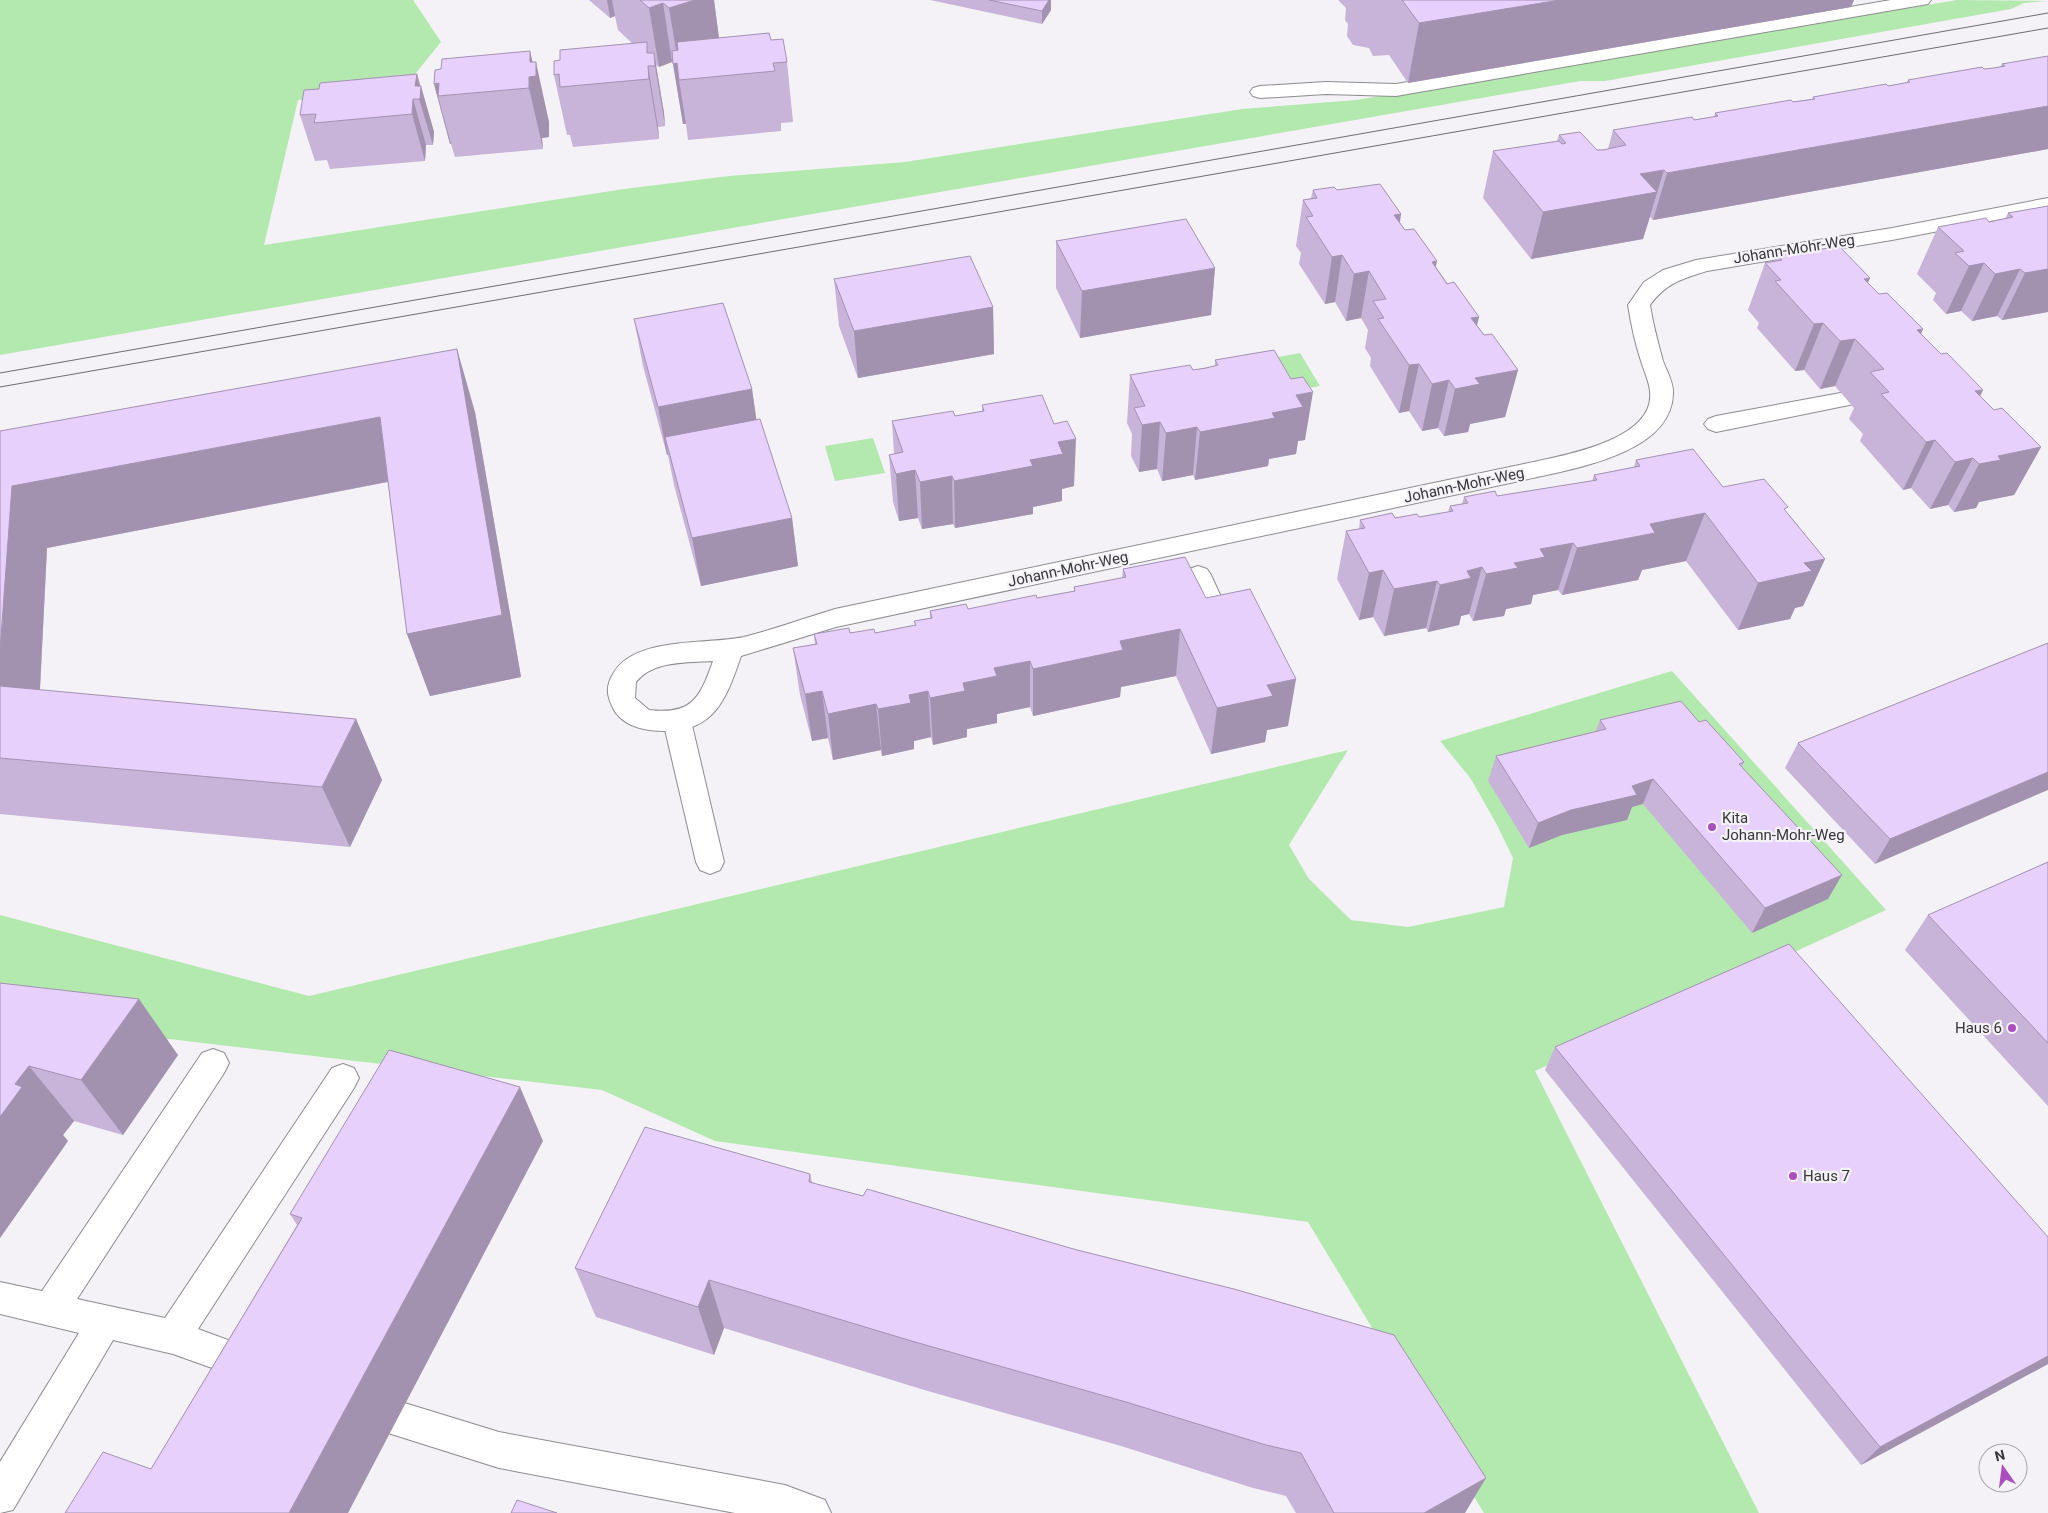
<svg xmlns="http://www.w3.org/2000/svg" width="2048" height="1513" font-family="Roboto,sans-serif">
	<style>
		.green { fill: #b3e9af }
		.lines { fill: none; stroke-linecap: round; stroke-linejoin: round }
		.lane-casing { stroke: #8d8b8f; stroke-width: 2 }
		.street-casing { stroke: #8d8b8f; stroke-width: 2 }
		.lane { fill: #fff; fill-rule: evenodd }
		.street { fill: #fff; fill-rule: evenodd }
		.tram { stroke: #6e6d70; stroke-width: 1 }
		.wall { fill: #c8b3d9 }
		.shaded-wall { fill: #a292b0 }
		.building { fill: #e8d0fc; stroke: #a292b0 }
		.poi-dot { fill: #a950bc; stroke: #f4f2f7; stroke-width: 2 }
		.labels { text-anchor: middle; stroke-width: 4.5; stroke-linejoin: round; paint-order: stroke }
		.street-label { font-size: 15px; fill: #363537; stroke: #f4f2f7 }
		.poi-label { font-size: 15px; fill: #363537; stroke: #f4f2f7; text-anchor: start }
	</style>
	<rect width="100%" height="100%" fill="#f4f2f7"/>
	<path class="green" d="M0 0H413L441 42 398 95 298 100 264 245 624 189 729 176 905 162 1242 109 1356 100 1957 0 2048 1 2024 3 2011 9 1605 81H1580L0 355Z
		M1300 353 1320 386 1270 395 1250 362Z
		M873 438 885 473 835 481 825 446Z
		M1672 671 1886 910 1535 1071 1759 1513H1484L1308 1222 715 1141 602 1090 0 1019V915L309 996 1348 750 1289 845 1309 879 1351 920 1408 927 1504 907 1513 858 1497 825 1471 779 1440 741Z"/>
	<g class="lines">
		<g class="lane-casing">
			<path id="lane" d="M1891 0H1931L1928 4 1922 5 1396 96 1326 94 1260 98 1253 96 1250 92 1253 88 1260 86 1326 82 1396 84Z
				M1846 392 1854 394 1857 399 1854 404 1716 432 1708 429 1704 424 1708 419 1716 416Z
				M1198 566 1207 569 1211 575 1237 632 1233 639 1224 641 1215 639 1211 632 1185 575 1189 569Z
				M677 711 687 714 691 721 724 862 720 870 710 874 700 870 696 862 663 721 667 714Z
				M213 1049 224 1053 229 1063 224 1073 77 1299 165 1318 332 1068 343 1064 354 1068 359 1078 354 1088 198 1329 266 1354 272 1366 266 1378 254 1383 173 1354 113 1340 13 1510 0 1513V1462L79 1333 0 1314V1282L42 1291 202 1053Z
				M398 1401 499 1432 785 1485 825 1500 831 1513H735L499 1468 385 1432 380 1419 385 1406Z"/>
		</g>
		<g class="street-casing">
			<path id="street" d="M2048 198V210L1892 240 1707 271C1682 279 1666 283 1650 305 1653 324 1658 343 1663 361 1667 372 1674 383 1673 394 1671 455 1570 469 1524 480L836 627 741 656C724 707 710 737 649 730 635 728 621 722 614 710 607 697 605 687 613 674 634 636 706 645 744 637 775 629 805 618 835 609L1524 464C1560 456 1656 441 1650 391 1649 381 1644 371 1641 361 1635 343 1631 324 1628 305L1644 282 1663 270 1696 260 1892 228ZM713 661C700 698 692 715 649 710L635 698 636 682C654 660 687 663 713 661Z"/>
		</g>
		<use href="#lane" class="lane"/>
		<use href="#street" class="street"/>
		<path class="tram" d="M0 373 2048 13
			M0 387 2048 28"/>
	</g>
	<path class="wall" d="M589 0H714L719 38 771 40 787 62 793 122 781 123V131L688 140 686 124H683L673 63 672 62 659 67 656 65 664 113 665 126 658 127 659 139 573 147 570 135H567L554 75 560 60 633 44 618 30 615 16 610 18Z
		M930 0H1051V10L1042 24Z
		M1338 0H1854L1851 7 1408 83 1389 55 1373 56 1369 48 1353 45 1347 36 1348 24 1345 20 1346 8Z
		M2048 56V149L1653 220 1650 217 1643 239 1531 259 1483 198 1493 151 1557 141 1559 135 1597 150 1608 149 1613 130 1714 117 1715 113 1812 99 1813 97 1906 83 1908 80 2000 67 2002 64Z
		M533 62 549 122V137L542 138 543 149 455 157 451 144H450L434 84Z
		M417 74 434 132 433 145H426L425 161 330 169 327 160 315 161 300 115 319 89Z
		M1313 190H1337L1401 214 1400 223 1405 230 1436 267 1484 335 1518 370 1505 417 1470 424 1468 432 1444 436 1438 428 1422 431 1409 411 1399 413 1370 366 1371 358 1365 348 1368 330 1361 318 1346 321 1335 302 1325 304 1299 264 1301 253 1296 246 1303 200 1311 198Z
		M2048 206V312L2002 320 1997 316 1972 321 1961 311 1946 314 1933 300 1936 293 1917 274 1938 227 1989 222 2005 219 2008 213Z
		M1056 241 1215 268 1211 315 1080 338 1056 288Z
		M1800 253 1868 283 1879 294 1923 329 1921 334 1941 354 1983 390 1980 396 1994 410 2041 447 2014 495 1979 502 1976 508 1954 512 1948 505 1930 509 1911 488 1903 490 1860 441 1863 434 1849 419 1854 408 1835 386 1820 389 1804 370 1795 371 1757 328 1759 323 1748 310 1765 263 1774 261 1777 254Z
		M834 279 993 307 994 354 858 378 839 326Z
		M634 319 752 389 756 420 792 518 798 566 701 586 674 485 668 455H667L643 366Z
		M1215 360 1291 379 1305 440 1298 441 1296 454 1269 459 1268 466 1195 480 1193 475 1162 481 1157 469 1139 472 1131 456 1132 434 1127 423 1130 375 1193 370 1215 366Z
		M982 405 1074 486 1062 489V501L1033 507V514L955 528 953 524 922 529 918 518 899 521 893 502 889 455 894 454 892 421 955 416 982 411Z
		M475 412 521 677 430 696 407 634 388 482 47 548 40 690 356 719 382 780 350 847 0 814V431Z
		M1636 460 1723 487 1786 512 1825 559 1803 606 1795 608 1790 619 1738 630 1686 561 1642 570 1638 580 1562 595 1558 590 1533 595 1531 604 1506 609 1504 616 1473 621 1469 614 1461 616 1459 625 1428 632 1426 628 1384 636 1373 617 1359 620 1337 579 1346 531 1359 529 1360 520 1419 517 1448 512 1450 506 1462 504 1464 497 1497 496 1592 481 1594 475 1634 467Z
		M1123 569 1206 598 1288 726 1267 730 1265 742 1211 754 1176 676 1121 687 1120 697 1033 716 1030 707 997 714V723L967 729V737L933 745 931 737 914 741V749L882 756 881 750 833 760 828 738 812 741 800 695 793 648 815 644 814 634 875 633 915 625 914 621 930 618V611L968 609 1037 598 1074 591V587L1122 578Z
		M2048 643 1875 864 1785 768 1798 743Z
		M1600 720 1699 722 1744 762 1742 767 1828 899 1752 933 1643 804 1632 807 1627 820 1562 835 1529 848 1488 781 1496 756 1596 731Z
		M2048 862V1106L1905 950 1928 915Z
		M0 983 178 1055 123 1135 74 1121 63 1135 68 1141 0 1238Z
		M1555 1047 2048 1237V1364L1861 1465 1545 1070Z
		M543 1141 151 1469 297 1225 290 1214Z
		M810 1174 812 1182 1465 1513H1296L1286 1496 1253 1488 1121 1446 921 1389 724 1328 714 1355 596 1317 575 1268Z"/>
	<path class="shaded-wall" d="M607 0H612L615 16 610 18Z
		M695 0H714L720 46 679 68 669 8Z
		M1049 0H1051V10L1042 24V11Z
		M1560 0H1854L1851 7 1408 83 1419 23Z
		M663 3 672 62 659 67 649 8Z
		M530 51 536 76V62L549 122V137L542 138 543 149 529 88V77L530 62Z
		M654 53 664 113 665 126 655 66Z
		M677 63 679 80 686 124H683L673 64Z
		M648 66 658 127 659 139 649 79Z
		M417 74 421 89V86L434 132 433 145 415 86Z
		M439 83 438 96 451 144H450L434 84Z
		M413 99 426 145 425 161 412 114Z
		M2048 106V149L1653 220 1667 173Z
		M1664 170 1643 239 1531 259 1543 212 1640 174Z
		M1401 214 1393 261 1394 215Z
		M1342 255 1335 302 1325 304 1332 257Z
		M1437 261 1427 308 1432 262Z
		M1984 263 1961 311 1946 314 1969 266Z
		M1215 268 1211 315 1080 338 1082 291Z
		M2020 269 1997 316 1972 321 1995 274Z
		M2048 269V312L2002 320 2025 273Z
		M1369 271 1361 318 1346 321 1354 274Z
		M1870 278 1850 325 1864 279Z
		M993 307 994 354 858 378 854 331Z
		M1479 317 1468 364 1471 318Z
		M1823 323 1804 370 1795 371 1814 324Z
		M1923 329 1901 376 1917 330Z
		M1855 339 1835 386 1820 389 1840 341Z
		M457 349 475 412 521 677 430 696 407 634Z
		M1419 364 1409 411 1399 413 1409 365Z
		M1518 370 1505 417 1470 424 1468 432 1444 436 1455 389 1475 378Z
		M1449 380 1438 428 1422 431 1432 384Z
		M752 389 759 437H665L668 455H667L658 407Z
		M1983 390 1959 437 1975 391Z
		M1313 392 1305 440 1298 441 1296 454 1269 459 1268 466 1195 480 1200 432 1272 413 1296 395Z
		M380 417 402 479 47 548 37 747 0 690V651L12 486Z
		M1160 422 1157 469 1139 472 1142 425Z
		M1197 427 1193 475 1162 481 1166 433Z
		M1076 439 1074 486 1062 489V501L1033 507V514L955 528 954 481 1030 460 1058 442Z
		M1935 440 1911 488 1903 490 1926 442Z
		M2041 447 2014 495 1979 502 1976 508 1954 512 1979 464 1998 456Z
		M1973 458 1948 505 1930 509 1955 462Z
		M915 470 918 518 899 521 896 474Z
		M952 476 953 524 922 529 920 482Z
		M1705 513 1686 561 1642 570 1638 580 1562 595 1577 548 1650 524Z
		M792 518 798 566 701 586 692 538Z
		M1573 543 1558 590 1533 595 1531 604 1506 609 1504 616 1473 621 1486 574 1540 549Z
		M1825 559 1803 606 1795 608 1790 619 1738 630 1758 583 1804 563Z
		M1482 567 1469 614 1461 616 1459 625 1428 632 1440 585 1467 571Z
		M1383 570 1373 617 1359 620 1369 573Z
		M1437 581 1426 628 1384 636 1394 589Z
		M1180 629 1176 676 1121 687 1120 697 1033 716V669L1120 641Z
		M1030 661V707L997 714V723L967 729V737L933 745 930 698 994 668Z
		M1296 679 1288 726 1267 730 1265 742 1211 754 1217 708 1267 685Z
		M822 691 828 738 812 741 805 694Z
		M928 691 931 737 914 741V749L882 756 878 709 909 695Z
		M876 704 881 750 833 760 828 714Z
		M356 719 382 780 350 847 322 787Z
		M2048 772V790L1875 864 1890 839Z
		M1653 779 1643 804 1632 807 1627 820 1562 835 1529 848 1538 823 1632 786Z
		M1842 875 1828 899 1752 933 1765 908Z
		M139 999 178 1055 123 1135 81 1080Z
		M29 1066 74 1121 63 1135 68 1141 0 1238V1117L15 1084Z
		M520 1087 543 1141 348 1513H289Z
		M709 1280 724 1328 714 1355 698 1307Z
		M2048 1356V1364L1861 1465 1880 1447Z
		M1486 1478 1465 1513H1424Z"/>
	<path class="building" d="M640 0H695L669 8 663 3 649 8Z
		M989 0H1049L1042 11Z
		M1402 0H1560L1419 23Z
		M769 33 771 40 783 39 787 62 773 63 775 71 679 80 677 63 673 64 672 51 678 50 677 42Z
		M647 42V53H654L655 66H648L649 79 560 87 559 74 554 75V61L560 60V50Z
		M530 51V62H536V76L529 77V88L438 96 439 83 434 84 435 70 441 69 442 59Z
		M2048 56V106L1667 173 1664 170 1640 174 1657 192 1543 212 1493 151 1559 141 1562 144 1566 143 1559 135 1580 132 1597 150H1603L1626 145 1613 130 1692 117 1694 120 1718 116 1715 113 1791 100 1793 102 1815 99 1813 97 1886 84 1888 86 1910 82 1908 80 1982 67 1984 69 1994 68 2005 66 2002 64Z
		M417 74 415 86H421L420 99H413L412 114 314 123 316 114 300 115 304 90 319 89 320 83Z
		M1380 184 1401 214 1394 215 1405 230 1414 229 1437 261 1432 262 1447 284 1454 282 1479 317 1471 318 1484 335 1492 334 1518 370 1475 378 1480 384 1455 389 1449 380 1432 384 1419 364 1409 365 1378 319 1384 318 1373 301 1386 299 1369 271 1354 274 1342 255 1332 257 1306 217 1313 216 1303 200 1317 198 1313 190 1334 187 1337 190Z
		M2048 206V269L2025 273 2020 269 1995 274 1984 263 1969 266 1955 253 1964 251 1938 227 1986 218 1989 222 2003 219 2013 217 2008 213Z
		M1186 219 1215 268 1082 291 1056 241Z
		M1839 246 1870 278 1864 279 1879 294 1887 293 1923 329 1917 330 1941 354 1947 353 1983 390 1975 391 1994 410 2002 408 2041 447 1998 456 2001 460 1979 464 1973 458 1955 462 1935 440 1926 442 1881 394 1889 392 1870 372 1884 369 1855 339 1840 341 1823 323 1814 324 1775 281 1781 280 1765 263 1782 260 1777 254 1797 250 1800 253Z
		M970 256 993 307 854 331 834 279Z
		M723 303 752 389 658 407 634 319Z
		M457 349 502 615 407 634 380 417 12 486 0 651V431Z
		M1274 350 1291 379 1303 377 1313 392 1296 395 1303 407 1272 413 1275 418 1200 432 1197 427 1166 433 1160 422 1142 425 1134 408 1145 406 1130 375 1190 365 1193 370 1206 368 1218 365 1215 360Z
		M1042 395 1054 424 1067 421 1076 439 1058 442 1063 454 1030 460 1033 466 954 481 952 476 920 482 915 470 896 474 889 455 903 452 892 421 953 411 955 416 984 411 982 405Z
		M760 419 792 518 692 538 665 437Z
		M1693 449 1723 487 1764 479 1788 507 1784 509 1825 559 1804 563 1812 571 1758 583 1705 513 1650 524 1655 533 1577 548 1573 543 1540 549 1545 557 1514 563 1518 568 1486 574 1482 567 1467 571 1471 578 1440 585 1437 581 1394 589 1383 570 1369 573 1346 531 1365 528 1360 520 1392 513 1395 518 1417 514 1419 517 1453 511 1450 506 1468 503 1464 497 1495 491 1497 496 1597 480 1594 475 1640 466 1636 460Z
		M1185 557 1206 598 1250 589 1296 679 1267 685 1273 696 1217 708 1180 629 1120 641 1123 650 1033 669 1030 661 994 668 997 676 963 683 965 691 930 698 928 691 909 695 911 703 878 709 876 704 828 714 822 691 805 694 793 648 817 644 814 634 849 628 850 633 874 629 875 633 916 625 914 621 932 618 930 611 966 604 968 609 1036 595 1037 598 1075 591 1074 587 1126 577 1123 569Z
		M2048 643V772L1890 839 1798 743Z
		M0 686 356 719 322 787 0 758Z
		M1681 701 1699 722 1706 720 1744 762 1739 764 1842 875 1765 908 1653 779 1632 786 1637 795 1571 810 1538 823 1496 756 1606 729 1600 720Z
		M2048 862V1043L1928 915Z
		M1789 944 2048 1237V1356L1880 1447 1555 1047Z
		M0 983 139 999 81 1080 29 1066 15 1084 22 1087 0 1117Z
		M389 1050 520 1087 289 1513H65L103 1452 151 1469 302 1218 290 1214Z
		M645 1127 810 1174 809 1182 863 1196 867 1189 1077 1250 1234 1289 1394 1335 1486 1478 1424 1513H1334L1301 1453 1266 1445 1126 1402 915 1342 709 1280 698 1307 575 1268Z
		M517 1500 557 1513H511Z"/>
	<g class="poi-dot">
		<circle cx="1712" cy="827" r="5"/>
		<circle cx="2012" cy="1028" r="5"/>
		<circle cx="1793" cy="1176" r="5"/>
	</g>
	<g class="labels">
		<g class="street-label">
			<text transform="translate(1794 249) rotate(-9)" y="5">Johann-Mohr-Weg</text>
			<text transform="translate(1464 485) rotate(-12)" y="5">Johann-Mohr-Weg</text>
			<text transform="translate(1068 569) rotate(-12)" y="5">Johann-Mohr-Weg</text>
		</g>
		<g class="poi-label">
			<text x="1722" y="823">Kita<tspan x="1722" dy="17">Johann-Mohr-Weg</tspan></text>
			<text x="2002" y="1033" text-anchor="end">Haus 6</text>
			<text x="1803" y="1181">Haus 7</text>
		</g>
	</g>
	<g transform="translate(2003 1468) rotate(346)"><circle r="24" fill="#f4f2f7" stroke="#a8a6aa"/>
	<path d="M0-4L9 19L0 12L-9 19Z" fill="#a950bc"/>
	<text y="-8" font-size="14" font-weight="bold" text-anchor="middle" fill="#363537">N</text>
	</g>
</svg>
